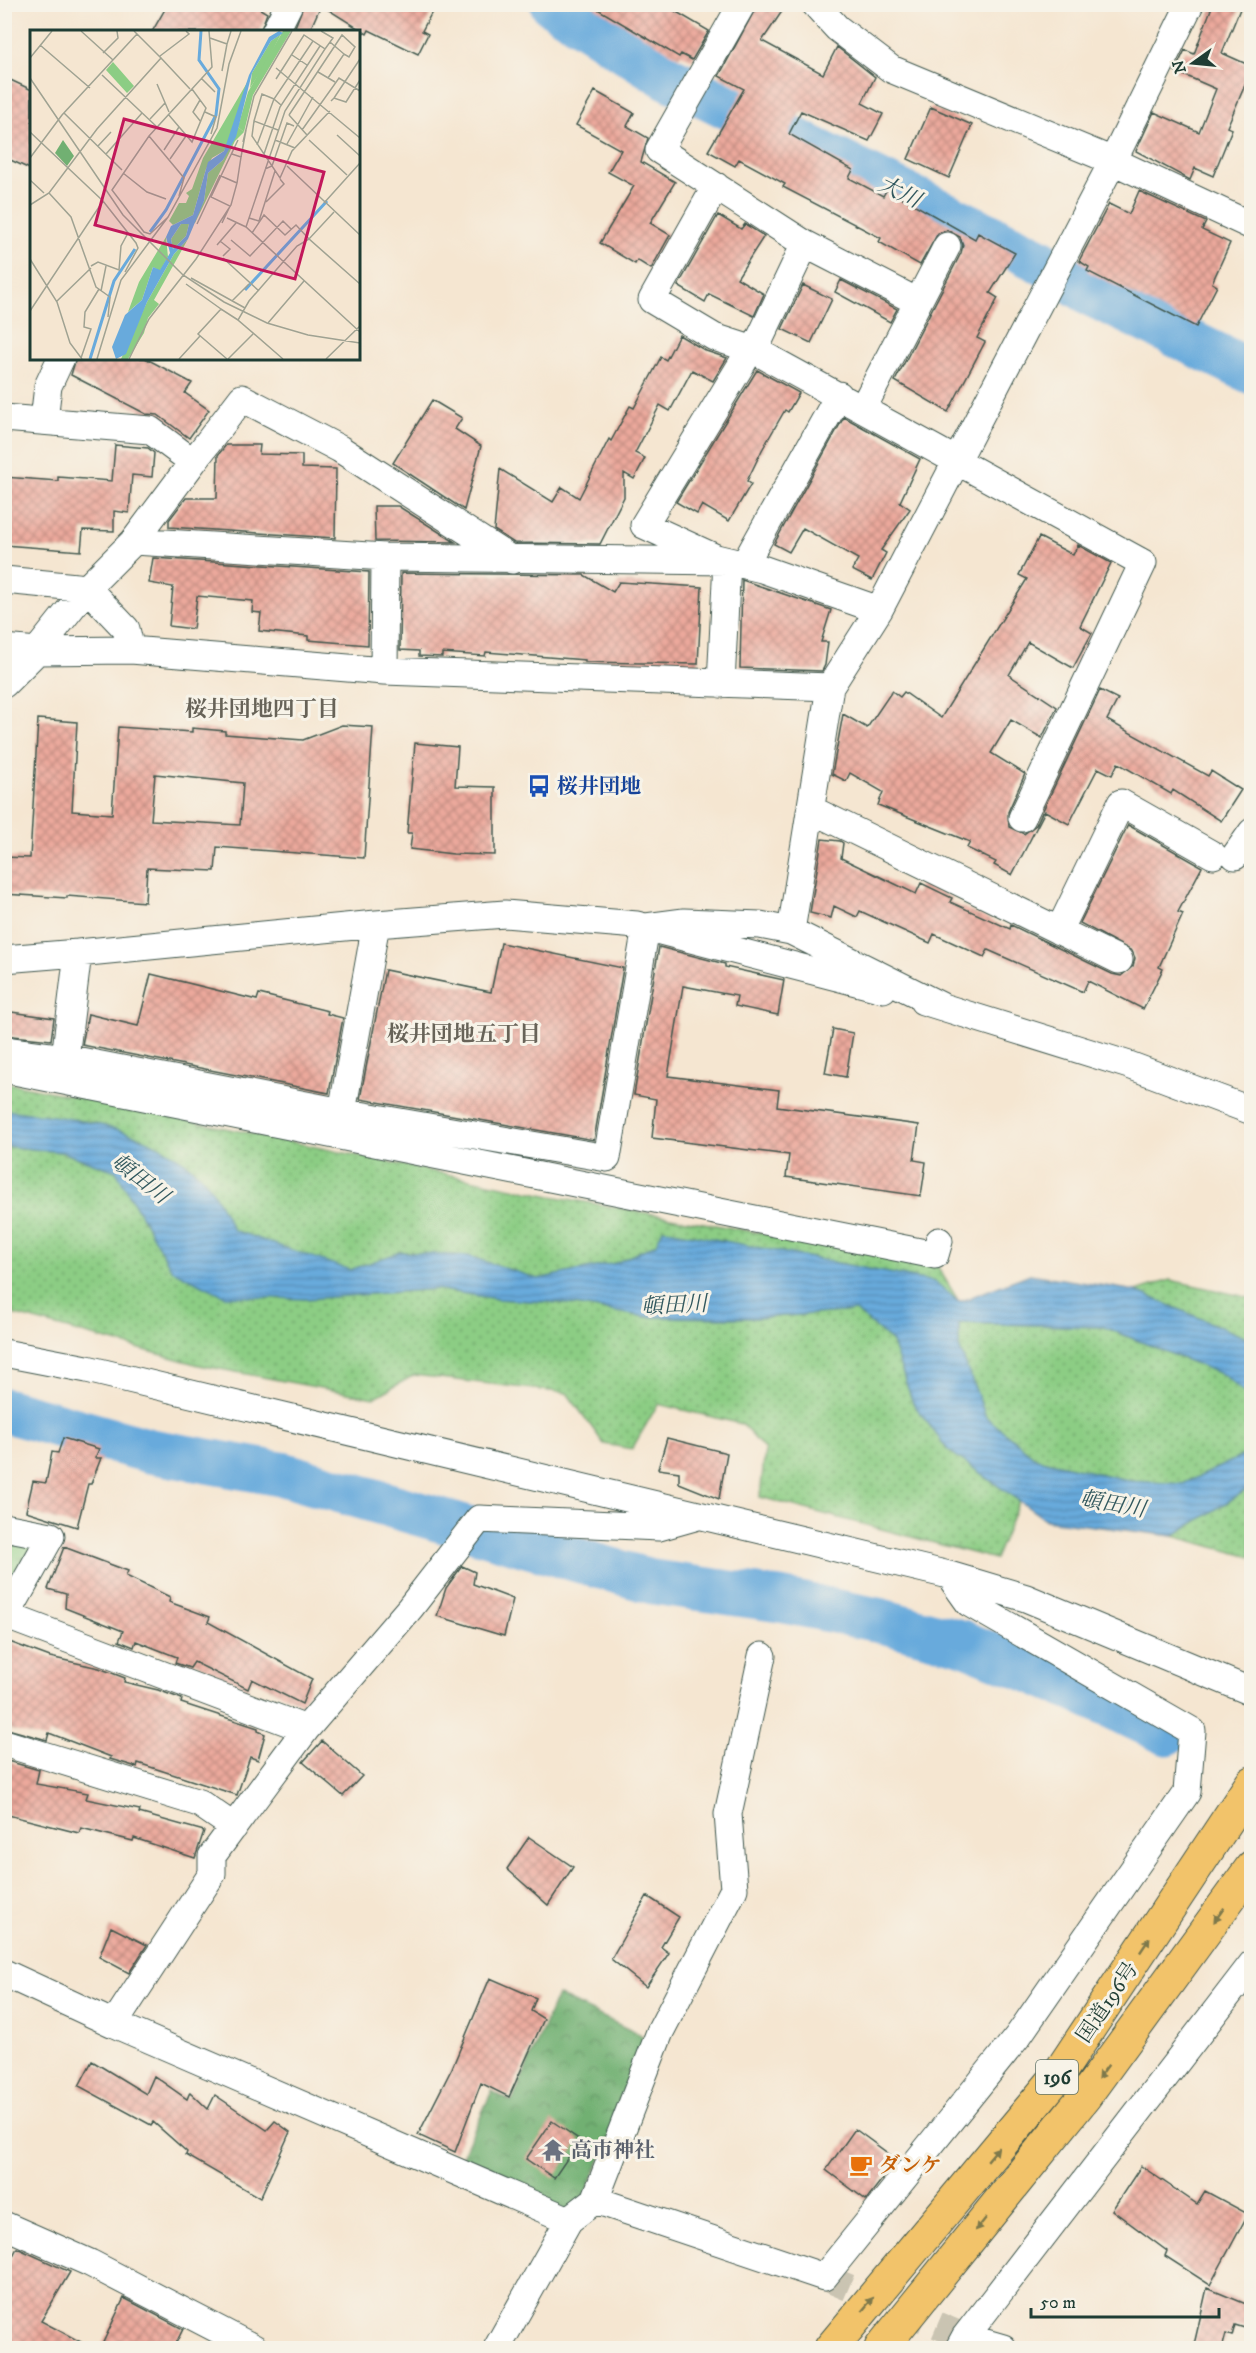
<svg xmlns="http://www.w3.org/2000/svg" width="1256" height="2353" font-family="'IM FELL DW Pica','Noto Serif JP',serif">
	<style>
		.grass { fill: url(#grass-dots); stroke: #56855c; stroke-width: 1.5 }
		.forest { fill: url(#forest-crowns); stroke: #487653; stroke-width: 1.5 }
		.park { fill: url(#park-crowns); stroke: #56855c; stroke-width: 1.5 }
		.water { fill: url(#water-rules); stroke: #447488; stroke-width: 1.5 }
		.lines { fill: none; stroke-linecap: round; stroke-linejoin: round }
		.river { stroke: #68aadc; stroke-width: 45 }
		.building { fill: url(#building-cross-hatch); fill-rule: evenodd }
		.minor-tunnel { stroke: #cac4b2; stroke-width: 27; stroke-dasharray: 27 14; stroke-linecap: butt }
		.minor-casing { stroke: #3f564c; stroke-width: 29 }
		.highway-casing { stroke: #3f564c; stroke-width: 35 }
		.minor { stroke: #fff; stroke-width: 27 }
		.highway { stroke: #f2c36a; stroke-width: 33 }
		.oneway { fill: #7e794c }
		.labels { text-anchor: middle; stroke-width: 6; stroke-linejoin: round; paint-order: stroke }
		.shield { fill: #f7f3e8; stroke: #60746a; stroke-width: 1.5 }
		.shield-label { font-size: 20px; font-weight: bold; fill: #1f3d34 }
		.transit-label { font-size: 21px; font-weight: bold; fill: #164399; stroke: #f7f3e8; text-anchor: start }
		.street-label { font-size: 21px; fill: #1f3d34; stroke: #f7f3e8 }
		.worship-label { font-size: 21px; font-weight: bold; fill: #5b616d; stroke: #f7f3e8; text-anchor: start }
		.food-label { font-size: 21px; font-weight: bold; fill: #c56008; stroke: #f7f3e8; text-anchor: start }
		.water-label { font-size: 22px; font-style: italic; fill: #31585e; stroke: #f7f3e8 }
		.neighbourhood-label { font-size: 22px; font-weight: bold; fill: #676358; stroke: #f7f3e8 }
		.inset-river { fill: none; stroke: #68aadc; stroke-width: 3 }
		.inset-road { fill: none; stroke: #9fa292; stroke-width: 1.5 }
		.view { fill: #c2185b; fill-opacity: 0.15; stroke: #c2185b; stroke-width: 3 }
		.inset-edge { fill: none; stroke: #1f3d34; stroke-width: 3 }
	</style>
	<defs>
		<pattern id="grass-dots" width="8" height="8" patternUnits="userSpaceOnUse" patternTransform="scale(1.5)"><rect width="8" height="8" fill="#8ccd84"/><path d="M2 2h.1M6 6h.1" fill="none" stroke="#72a86d" stroke-width="1.8" stroke-linecap="round"/></pattern>
		<pattern id="forest-crowns" width="20" height="18" patternUnits="userSpaceOnUse" patternTransform="scale(1.5)"><rect width="20" height="18" fill="#71b072"/><path d="M2 6a3 3 0 1 1 6 0M12 15a3 3 0 1 1 6 0" fill="none" stroke="#5c905e"/></pattern>
		<pattern id="park-crowns" width="20" height="18" patternUnits="userSpaceOnUse" patternTransform="scale(1.5)"><rect width="20" height="18" fill="#8ccd84"/><path d="M2 6a3 3 0 1 1 6 0M12 15a3 3 0 1 1 6 0" fill="none" stroke="#72a86d"/></pattern>
		<pattern id="water-rules" width="6" height="5" patternUnits="userSpaceOnUse" patternTransform="scale(1.5)"><rect width="6" height="5" fill="#68aadc"/><path d="M0 2.5h6" fill="none" stroke="#558cb3"/></pattern>
		<pattern id="building-cross-hatch" width="8" height="8" patternUnits="userSpaceOnUse" patternTransform="scale(1.5)"><rect width="8" height="8" fill="#eca99c"/><path d="M0 0l8 8M0 8l8-8" fill="none" stroke="#bf8b80"/></pattern>
	</defs>
	<rect width="100%" height="100%" fill="#f7f3e8"/>
	<filter id="ink" filterUnits="userSpaceOnUse"><feTurbulence type="fractalNoise" baseFrequency=".0167" numOctaves="2"/><feDisplacementMap in="SourceGraphic" scale="12" xChannelSelector="R" yChannelSelector="G"/><feConvolveMatrix kernelMatrix="1 2 1 2 8 2 1 2 1" color-interpolation-filters="sRGB"/></filter>
	<filter id="wash" filterUnits="userSpaceOnUse"><feTurbulence type="fractalNoise" baseFrequency=".008" numOctaves="4" result="noise"/><feDisplacementMap in="SourceGraphic" scale="24" xChannelSelector="R" yChannelSelector="G"/><feGaussianBlur stdDeviation="1.35" result="paint"/><feColorMatrix in="noise" values="0 0 0 0 0 0 0 0 0 0 0 0 0 0 0 0 0 1.4 0 .05"/><feComposite in="paint" operator="in"/></filter>
	<g filter="url(#wash)">
		<rect width="100%" height="100%" fill="#f5e6d1"/>
		<path class="grass" d="M4 1082 551 1196 936 1264 959 1302 935 1282 663 1229 656 1244 616 1263 538 1279 468 1256 400 1252 348 1273 233 1230 204 1179 96 1123 5 1110Z
			M4 1146 61 1152 116 1171 172 1270 305 1299 436 1289 498 1299 563 1303 647 1317 756 1318 856 1311 892 1342 913 1403 948 1450 1019 1501 995 1559 760 1497 765 1450 742 1424 658 1404 632 1449 604 1444 567 1393 414 1375 374 1398 199 1365 5 1312Z
			M1170 1280 1251 1298V1340L1136 1291Z
			M959 1323 1104 1327 1224 1375 1251 1399V1452L1183 1484 1131 1481 1037 1459 986 1417 959 1347Z
			M1251 1487V1557L1173 1536Z"/>
		<path class="forest" d="M557 1995 651 2040 585 2196 564 2213 457 2167 492 2091 512 2102Z"/>
		<path class="park" d="M5 1533 39 1540 5 1605Z"/>
		<path class="water" d="M5 1110C74 1118 151 1126 203 1178 215 1191 224 1214 233 1230L350 1270 400 1252 468 1256 538 1279 616 1263 656 1244 663 1229 935 1282 959 1302 1030 1274 1136 1291 1251 1340V1399L1224 1375 1104 1327 959 1323V1347L986 1417 1037 1459 1131 1481 1183 1484 1251 1452V1487L1173 1536 1046 1520 948 1450 913 1403 892 1342 856 1311 756 1318 647 1317 563 1303 498 1299 436 1289 305 1299 225 1296 172 1270 116 1171 62 1152 5 1146Z"/>
		<g class="lines">
			<path class="river" d="M552 4 667 77 1039 260 1095 296 1252 372
				M4 1410 150 1451 286 1475 653 1582 780 1600 878 1620 961 1642 1075 1689 1167 1733"/>
		</g>
		<g id="blocks">
			<path class="building" d="M168 4H252L267 13 260 32H152Z
				M304 4H423L433 10 422 31 428 34 418 54 369 30 367 34 321 5 309 32H293Z
				M589 4H663L709 31 692 60 681 54 679 57Z
				M758 4H787L762 41 823 74 837 47 875 77 862 103 883 114 869 141 801 111 789 134 853 170 849 178 883 196 887 189 975 239 978 233 1015 253 990 293 998 298 977 338 985 342 948 412 895 381 961 253 963 245 960 237 947 230 938 233 920 265 879 242 881 238 783 187 785 184 739 159 735 166 708 151 744 89 719 76Z
				M1213 4H1242L1222 53 1251 66V71L1227 127 1232 129 1213 176 1195 168 1190 180 1136 151 1154 112 1199 132 1216 89 1175 71 1185 50 1194 54Z
				M4 77 32 90V170L4 157Z
				M595 91 634 113 627 126 648 138 641 162 675 182 650 223 670 235 651 269 637 260 635 264 600 243 634 186 608 172 621 150 576 125Z
				M931 107 972 125 949 178 908 159Z
				M1139 191 1206 222 1202 230 1230 243 1212 283 1217 286 1196 327 1087 271 1089 267 1079 261 1109 204 1129 214Z
				M718 215 741 229 745 224 764 236 737 278 764 294 754 316 709 294 705 302 678 286Z
				M841 280 897 309 890 322 835 292Z
				M803 285 832 299 811 343 782 329Z
				M679 335 706 351 727 358 713 381 692 370 670 411 660 405 635 453 645 458 634 479 624 473V497L600 544 514 543 494 530 500 469 553 502 562 487 579 498 609 439 611 441 630 406 634 408 661 357 666 360Z
				M76 358H145L192 383 185 393 209 410 189 438 158 415 146 414 71 375Z
				M757 370 799 393 788 412 785 410 762 450 747 481 751 484 729 521 702 505 697 514 676 502Z
				M432 400 462 418 455 429 481 446 464 510 393 463Z
				M844 417 920 459 900 502 910 509 881 550 886 553 872 580 852 570 858 559 803 528 789 552 774 544Z
				M115 445 148 448 154 453 152 477 132 475 129 513 114 511V531L83 530 81 551 4 545V477L58 481V477L112 481Z
				M226 445H260L259 454 302 455V468L336 469 335 538 169 527V520L186 498H217L218 455Z
				M374 506H398L455 542 375 541Z
				M1039 537 1073 555 1078 545 1111 563 1080 626 1092 633 1073 668 1028 642 1009 675 1057 707 1042 738 1011 720 991 753 1025 774 1008 812 1009 827 1024 834 1036 825 1100 690 1118 699 1107 720 1208 776 1211 771 1241 790 1221 821 1173 790 1171 794 1118 763 1112 775 1098 768 1069 824 1045 811 1012 875 994 865 996 862 967 848 970 842 878 805 883 792 850 773 846 781 832 774 843 714 867 728 892 691 900 697 904 692 941 718 1027 579 1019 575Z
				M153 558 369 572 368 645 308 640V636L259 631 261 613 252 612 253 601 197 596 193 629 169 626 173 587 149 583Z
				M401 573 584 575 613 592 619 582 702 587 698 664 585 662V660L486 652 485 656 442 653V657L419 656V651L400 650Z
				M742 580 831 610 821 642H828L825 665 822 671 740 668Z
				M38 719 77 722 72 811 112 814 118 727 192 732V728L225 731V734L303 740 342 725 373 727 364 858 217 847 215 871 147 868 145 902 67 896V898L4 894V857L30 858ZM155 774 243 783 240 825 151 820Z
				M415 743 458 747 455 786 495 787V855L453 854 410 849 412 833H407Z
				M1128 825 1202 867 1178 912 1183 914 1159 967 1163 969 1143 1009 1088 981 1083 992 988 950 984 957 934 934 930 943 860 911 857 917 834 906 831 918 810 913 822 839 840 841 843 843 841 858 916 894 921 883 952 898 950 902 1010 929 1011 925 1112 974 1121 976 1133 966 1135 958 1132 951 1080 923Z
				M501 943 623 968 594 1140 360 1099 385 970 491 992Z
				M659 947 725 964V967L784 980 778 1015 735 1006 737 996 683 986 668 1076 779 1090 777 1106 919 1125 914 1160 926 1162 921 1196 786 1177 789 1155 652 1138 656 1099 634 1095Z
				M151 974 257 1000 259 994 328 1011 327 1014 343 1018 329 1093 82 1045 88 1014 138 1026Z
				M4 1011 54 1018 51 1040 4 1035Z
				M833 1029 853 1033 846 1077 825 1073Z
				M63 1438 99 1449 95 1458H101L91 1484H88L77 1527 26 1511 33 1481 46 1483 52 1452 58 1453Z
				M667 1438 727 1453 719 1499 679 1483V1472L658 1469Z
				M64 1547 128 1571 126 1576 170 1597 169 1602 210 1617 208 1622 312 1679 302 1704 252 1679 248 1689 194 1662 190 1668 175 1663 177 1657 136 1641 134 1647 119 1641 123 1631 65 1608 66 1594 48 1589Z
				M462 1566 475 1572 473 1584 513 1599 504 1636 437 1616 446 1588Z
				M4 1640 50 1657 99 1668 125 1678 124 1682 158 1690 182 1699 181 1703 258 1728V1731L265 1734 258 1760 250 1757 237 1795 138 1763 137 1767 110 1759 111 1757 49 1733 47 1740 4 1728Z
				M322 1741 362 1776 343 1796 303 1762Z
				M4 1760 39 1770 36 1784 88 1793 86 1799 140 1810 139 1813 204 1831 195 1858 134 1838 133 1841 81 1828 79 1833 4 1814Z
				M529 1837 573 1867 548 1905 507 1869Z
				M647 1896 679 1917 661 1947 669 1953 646 1987 611 1959Z
				M111 1927 147 1945 129 1973 99 1957Z
				M490 1978 536 1998 531 2011 544 2019 509 2097 481 2083 455 2152 418 2135 452 2068Z
				M92 2061 146 2094 154 2076 187 2099 190 2092 208 2109 215 2095 267 2130 275 2121 290 2132 260 2198 186 2155 187 2152 153 2122 151 2125 79 2086Z
				M552 2121 580 2140 554 2178 526 2159Z
				M855 2129 897 2160 866 2200 826 2170Z
				M1141 2166 1197 2204 1205 2191 1248 2214 1210 2285 1165 2256 1167 2251 1112 2210Z
				M17 2248 70 2272 41 2321 94 2349H4V2273Z
				M1207 2288 1251 2306V2330L1235 2325 1232 2336 1226 2334 1222 2349H1193Z
				M124 2298 183 2329 173 2349H100Z"/>
		</g>
	</g>
	<g filter="url(#ink)">
		<use href="#blocks" fill-opacity="0" stroke="#3f564c" stroke-width="1.5"/>
		<g class="lines">
			<path class="minor-tunnel" d="M824 2277 965 2337"/>
			<g class="minor-casing">
				<path id="minor" d="M742 4 659 150 805 244 756 347 746 357 644 525 716 558 762 569 879 610
					M815 4 837 28 891 69 1113 161 1252 226
					M275 32 289 4
					M716 186 652 300 714 337 754 350 1143 563 1022 818
					M805 244 918 302
					M863 408 947 246
					M4 418 150 430 193 462 134 541 87 588 37 651 4 684
					M44 420 48 386 61 358
					M193 462 242 398 340 449 512 560
					M134 541 385 557 727 561 721 684
					M744 565 839 395
					M4 580 87 588 126 629 131 650
					M4 648 37 651 131 650 384 671 830 687
					M384 671 385 557
					M812 810 1119 960
					M1235 856 1252 832
					M791 931 830 687 879 610 1113 161 1190 4
					M1059 931 1121 803 1213 855
					M4 959 78 953
					M923 1001 1129 1065 1252 1111
					M4 1050 65 1058 342 1112 607 1158 646 927 684 922 760 925 791 931 941 1006
					M65 1058 78 953 376 924
					M4 1069 935 1255 939 1241
					M342 1112 376 924 505 914 637 925 883 989
					M4 1353 87 1369 949 1575 1026 1598 1252 1692
					M4 1527 51 1536 4 1620
					M7 1616 306 1729
					M4 1743 199 1803 234 1827
					M4 1973 114 2024 569 2220
					M114 2024 212 1874V1856L306 1729 410 1608 479 1519 659 1527 698 1516
					M595 2200 660 2032 734 1889 728 1814 762 1656
					M4 2225 90 2263 254 2348
					M965 2337 1003 2348
					M497 2348 569 2220 595 2200 824 2277 1018 2036 1187 1792 1192 1731 969 1603 949 1575
					M959 2348 965 2337 1252 1964"/>
			</g>
			<g class="highway-casing">
				<path id="highway" d="M831 2348 1056 2078 1252 1783
					M881 2348 1085 2096 1252 1867"/>
			</g>
			<use href="#minor" class="minor"/>
			<use href="#highway" class="highway"/>
		</g>
		<defs><path id="oneway-solid" d="M-6-.8H1V-3.2L6.5 0L1 3.2V.8H-6Z" transform="scale(1.5)"/></defs>
		<g class="oneway">
			<use href="#oneway-solid" transform="translate(1219 1915) rotate(126)"/>
			<use href="#oneway-solid" transform="translate(1145 1945) rotate(-56)"/>
			<use href="#oneway-solid" transform="translate(1103 2072) rotate(126)"/>
			<use href="#oneway-solid" transform="translate(993 2154) rotate(-50)"/>
			<use href="#oneway-solid" transform="translate(981 2224) rotate(129)"/>
			<use href="#oneway-solid" transform="translate(868 2304) rotate(-50)"/>
		</g>
	</g>
	<defs>
		<g id="bus-bare" transform="scale(1.8)"><path d="M-5-6H5V4H4V6H2V4H-2V6H-4V4H-5ZM-3.5-4V0h7V-4ZM-3.5 1.2v1.5H-2V1.2ZM2 1.2v1.5H3.5V1.2Z" fill="#1a4fb4" stroke="#f7f3e8" stroke-width="2.5" paint-order="stroke"/></g>
		<g id="temple-bare" transform="scale(1.8)"><path d="M0-6L5-2H3V0L6.5 2.5H4V6H1.5V3h-3V6H-4V2.5H-6.5L-3 0V-2H-5Z" fill="#6b7280" stroke="#f7f3e8" stroke-width="2.5" paint-order="stroke"/></g>
		<g id="cafe-bare" transform="scale(1.8)"><path d="M-5.5-4.5H6V0H3Q3 3.5 0 3.5H-2.5Q-5.5 3.5-5.5 0ZM3-3.2v2h1.7v-2ZM-6 4.5H4V6H-6Z" fill="#e8710a" stroke="#f7f3e8" stroke-width="2.5" paint-order="stroke"/></g>
	</defs>
	<g fill-rule="evenodd">
		<use href="#bus-bare" x="539" y="786"/>
		<use href="#temple-bare" x="553" y="2150"/>
		<use href="#cafe-bare" x="861" y="2165"/>
	</g>
	<g class="labels">
		<rect class="shield" x="1036" y="2060" width="42" height="34" rx="4.5"/>
		<g class="shield-label">
			<text x="1057" y="2084">196</text>
		</g>
		<g class="transit-label">
			<text x="557" y="793">桜井団地</text>
		</g>
		<g class="street-label">
			<text transform="translate(1107 2002) rotate(-56)" y="7">国道196号</text>
		</g>
		<g class="worship-label">
			<text x="571" y="2157">高市神社</text>
		</g>
		<g class="food-label">
			<text x="879" y="2172">ダンケ</text>
		</g>
		<g class="water-label">
			<text transform="translate(900 191) rotate(26)" y="8">大川</text>
			<text transform="translate(141 1178) rotate(38)" y="8">頓田川</text>
			<text transform="translate(674 1304) rotate(-3)" y="8">頓田川</text>
			<text transform="translate(1113 1503) rotate(10)" y="8">頓田川</text>
		</g>
		<g class="neighbourhood-label">
			<text x="262" y="716">桜井団地四丁目</text>
			<text x="464" y="1041">桜井団地五丁目</text>
		</g>
	</g>
	<g transform="translate(30 30)">
		<rect width="330" height="330" fill="#f5e6d1"/>
		<path d="M251 4 235 35 220 58 222 43 241 11ZM218 51 204 99 194 121 182 128 176 139 163 185 143 195 139 191 149 173H156L159 166 156 163 162 159 173 128ZM208 97 214 102 205 111 165 193 161 194 174 171 178 143 193 130ZM151 194H159L156 206 143 219 141 209ZM136 207 138 227 130 241 123 237 112 270 98 282 109 252ZM158 209 124 270 129 274 118 288 114 303 98 329H91L117 272 144 224Z" fill="#8ccd84"/>
		<path d="M33 110 44 126 37 136 25 123Z" fill="#71b072"/>
		<path d="M253 1H261L223 65 214 102 208 97 218 62ZM83 32 104 56 97 63 76 40Z" fill="#8ccd84"/>
		<path d="M249 1 253 3 241 11 222 43 206 107 193 130 178 143 174 171 158 209 144 224 117 272 96 324 86 329 82 317 95 285 112 270 123 237 130 240 140 223 136 207 141 196 163 185 178 132 194 121 219 45 239 7ZM151 194H159L156 206 143 219 141 209Z" fill="#68aadc" fill-rule="evenodd"/>
		<path class="inset-river" d="M120 202 136 180 186 85 189 59 169 30 171 1M215 260 297 171M60 329 84 251 105 219"/>
		<path class="inset-road" d="M51 1 83 30M291 1 303 8 300 12M180 8 197 14 201 1M10 15 60 58M290 16 250 77 234 124 250 148 262 121 300 81M295 19 300 12 314 24M73 23 88 8 87 1M262 25 277 35M130 26 159 4 156 1M0 28 22 1M131 28 160 59M246 38 330 108M192 41 197 14M288 42 305 52M72 45 127 97M0 48 93 185 153 245 194 272 237 293 278 305 330 313M171 48 185 62M127 54 139 82M304 68 330 29M170 70 163 82 171 92M301 71 304 68 316 72 330 50M251 75 244 69 283 11M175 82 186 87 181 104M34 83 92 140M138 84 162 112 176 78 162 59M259 85 312 5 325 17 319 27 314 24 298 48M259 85 277 105M120 89 135 73M224 91 232 64 244 69 227 115M272 100 309 48 330 61M0 102 73 171 106 213 108 218 95 242M307 105 330 126M119 106 154 148 149 166M245 110 265 118M279 110 317 145M213 112 224 66 262 1M257 114 283 67M68 116 81 102M134 120 149 97M76 124 112 83M202 124 211 127 207 153M234 124 222 106 224 91 248 100M211 127 216 100M0 128 32 85 107 4M140 129 156 106M257 136 330 205M235 139 242 136 257 93 264 96M93 143 117 162 136 169M0 150 14 163M19 163 41 187 66 257 80 267 78 287M236 172 254 154 250 149M294 173 330 133M0 175 19 163 67 99 131 28 104 1M137 188 120 204 114 202 82 160 119 106 182 37 179 1M197 188 216 197 330 302M219 188 229 191 245 141M192 193 200 176 181 167 208 110M167 194 190 145M216 197 255 81 295 19 274 5 246 49M222 203 234 185 255 205 266 195 279 209 304 182M201 210 220 226 253 191 261 199M190 211 200 219 193 226M187 215 206 193M193 228 229 261M0 229 27 272 40 313 52 329M61 236 68 232 89 240 91 216 98 203M161 248 215 278M156 254 191 279M71 261 76 236M27 271 61 238M202 271 219 254M0 281 73 171M238 293 274 251M51 328 61 299 54 297 55 282 69 259M67 329 91 250 138 187 187 98 199 34 211 1M99 329 119 289 166 229 201 175 207 153 191 146M149 329 170 306M197 329 168 304 191 279 208 290M198 329 223 304M253 329 208 290 219 271 267 216 279 209 330 254M296 329 330 296"/>
		<path class="view" d="M94 89 294 142 265 249 65 195Z"/>
		<rect width="330" height="330" class="inset-edge"/>
	</g>
	<rect width="1256" height="2353" fill="none" stroke="#f7f3e8" stroke-width="24"/>
	<g transform="translate(1193 63) rotate(255)" stroke="#f7f3e8" stroke-width="4.5" paint-order="stroke">
	<path d="M0-4.5L10 22L0 15L-10 22Z" fill="#1f3d34"/>
	<text y="-9" font-size="16" font-weight="bold" text-anchor="middle" fill="#1f3d34">N</text>
	</g>
	<path d="M1031 2308v9h188v-9" fill="none" stroke="#1f3d34" stroke-width="3"/>
	<text x="1040" y="2308" font-size="18" fill="#1f3d34" stroke="#f7f3e8" stroke-width="4.5" paint-order="stroke">50 m</text>
</svg>
